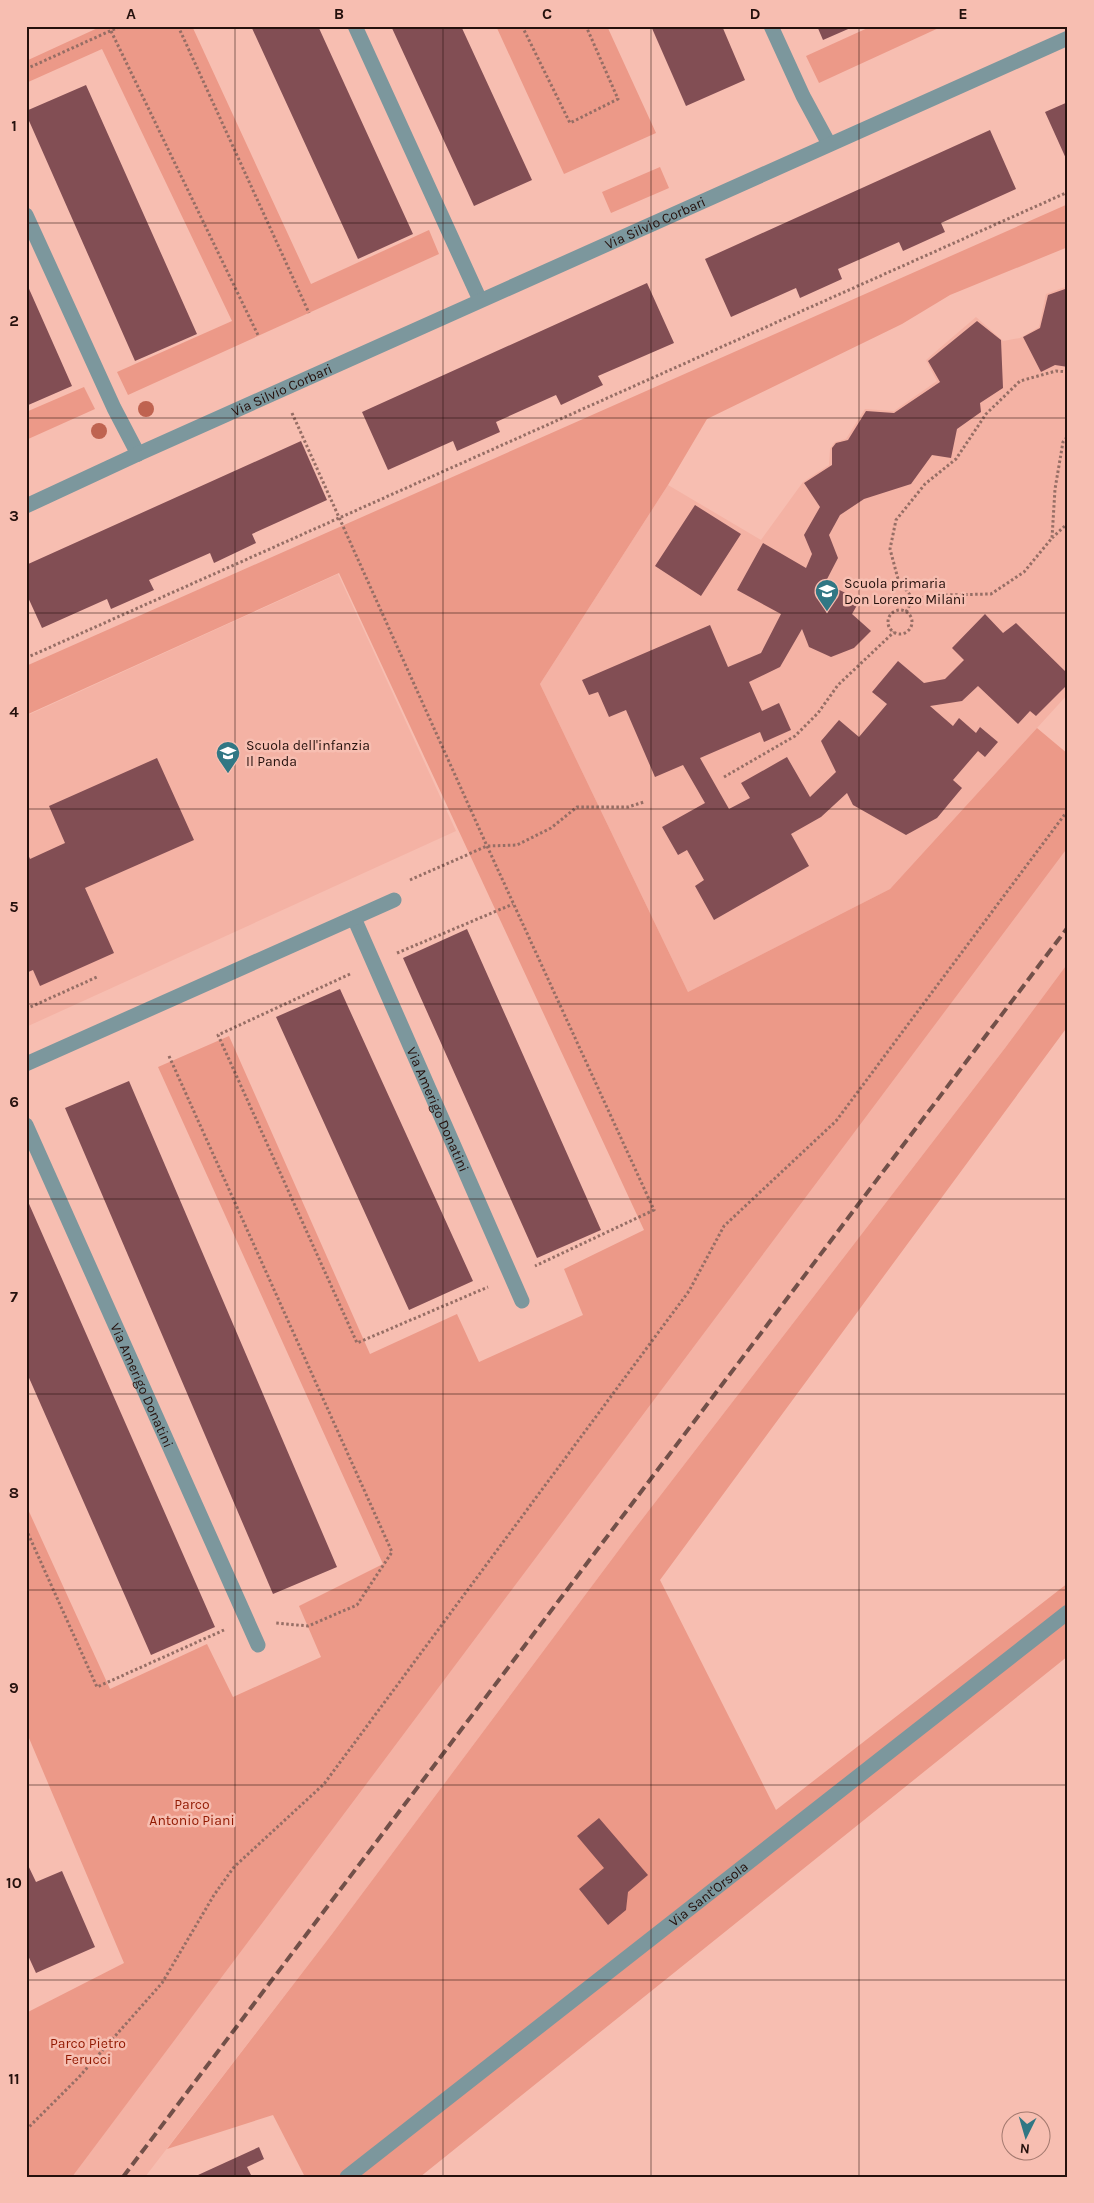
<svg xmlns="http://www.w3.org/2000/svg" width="1094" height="2203" font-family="Karla,sans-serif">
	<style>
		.built { fill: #f4b2a4 }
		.green { fill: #ec9988 }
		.building { fill: #824e54 }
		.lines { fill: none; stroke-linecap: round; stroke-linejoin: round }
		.path { stroke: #966e65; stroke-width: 3; stroke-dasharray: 2.5 2.5; stroke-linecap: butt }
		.service { stroke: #7c979d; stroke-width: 15 }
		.minor { stroke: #7c979d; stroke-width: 15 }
		.rail { stroke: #725049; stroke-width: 4; stroke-dasharray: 10 5; stroke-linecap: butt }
		.tree { fill: #bf6350 }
		.grid { fill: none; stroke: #25110d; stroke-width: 1; stroke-opacity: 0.55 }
		.labels { text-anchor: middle; stroke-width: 5; stroke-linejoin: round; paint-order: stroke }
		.street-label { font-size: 14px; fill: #25110d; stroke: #f7beb1 }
		.poi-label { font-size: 14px; fill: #25110d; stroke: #f7beb1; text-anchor: start }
		.park-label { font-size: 14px; fill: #911800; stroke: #f7beb1 }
		.neatline { fill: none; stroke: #25110d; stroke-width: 2 }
		.grid-label { font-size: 16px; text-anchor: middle; font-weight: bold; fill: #25110d }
	</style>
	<rect width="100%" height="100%" fill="#f7beb1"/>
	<path class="built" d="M1068 286V694L890 889 688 992 540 684 668 485 761 540 803 482 829 465 830 449 835 442 846 439 865 409 894 411 937 381 926 360 976 317 1003 341 1020 338 1039 327 1046 294Z
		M338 574 456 831 26 1027V716Z
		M1068 846V963L1005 1048 633 1531 332 1934 145 2177H62Z"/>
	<path class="green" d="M102 26H192L311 284 429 230 439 254 128 395 117 372 232 321 102 49 26 83V61Z
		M496 26H607L656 133 564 174Z
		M872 26H943L819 83 806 56Z
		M660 167 669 188 611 213 602 192Z
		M1068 204V247L950 295 902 324 707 419 668 485 540 684 688 992 890 889 1037 728 1068 754V847L72 2177H26V2013L124 1963 26 1731V1505L110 1689 207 1644 233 1697 321 1657 299 1606 383 1564 158 1067 229 1036 370 1354 457 1314 479 1362 583 1315 564 1269 644 1230 339 573 26 715V666Z
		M84 387 95 409 26 440V412Z
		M1068 963V1026L660 1580 776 1810 1068 1583V1656L420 2177H305L273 2115 167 2149 332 1934 633 1531 1005 1048Z"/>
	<path class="building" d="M251 26H318L413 234 358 259Z
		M391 26H461L532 180 474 206Z
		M651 26H722L745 80 686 106Z
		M817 26H855L823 40Z
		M86 85 197 334 135 361 26 114V111Z
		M1068 102V163L1045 112Z
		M990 130 1016 189 941 223 945 232 903 251 899 242 838 269 842 279 800 298 796 288 731 317 705 259Z
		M26 282 72 386 26 406Z
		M647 283 674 343 598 376 603 385 561 405 556 395 496 422 500 432 457 451 453 441 388 470 362 412Z
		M1068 288V367L1055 365 1041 372 1023 337 1040 328 1048 295Z
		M977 321 1001 340 1003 388 980 403 981 412 957 429 951 458 932 455 911 484 864 499 840 515 829 535 838 558 825 583 860 600 852 614 871 631 854 648 831 657 809 647 802 629 780 667 749 682 762 711 779 703 791 730 764 742 760 732 700 758 729 809 750 798 741 783 787 757 810 797 836 772 821 741 839 720 859 737 887 704 872 692 898 661 924 683 945 679 964 660 952 648 985 614 1003 633 1016 623 1068 674V684L1036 716 1030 711 1018 724 978 686 962 701 930 706 953 726 959 718 976 733 980 727 998 742 985 757 978 751 953 780 962 788 937 818 906 835 853 805 847 793 821 817 791 834 809 866 714 920 695 886 704 880 687 850 678 855 662 827 705 803 683 765 655 777 626 710 609 717 598 692 589 695 582 680 710 625 728 667 761 653 781 614 737 590 763 543 806 568 812 554 804 535 820 507 804 483 832 465V448L836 443 848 440 866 411 894 413 940 382 928 361Z
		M301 441 327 500 252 534 256 543 214 563 210 553 149 580 154 590 111 609 107 599 42 628 26 593V565Z
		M695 505 741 534 701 596 655 566Z
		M157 758 194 840 85 888 114 953 40 986 33 970 26 973V850L30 859 65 843 49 806Z
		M467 929 601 1230 537 1258 403 958Z
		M340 989 473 1281 409 1310 276 1017Z
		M129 1081 337 1567 273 1594 65 1108Z
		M26 1197 215 1627 151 1655 26 1371Z
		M599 1818 648 1875 628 1892 626 1910 608 1925 579 1889 604 1868 577 1836Z
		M26 1861 36 1882 62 1871 95 1947 36 1973 26 1951Z
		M259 2147 264 2159 247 2167 252 2177H199L198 2175Z"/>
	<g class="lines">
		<path class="path" d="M178 26 309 313
			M522 26 570 123 618 99 586 26
			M111 31 258 335
			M26 69 121 26
			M1068 372 1056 371 1020 381 986 414 956 459 925 484 896 520 890 549 898 579 913 599 943 595 991 594 1024 572 1052 538 1055 489 1063 442 1068 436
			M292 413 487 846 654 1210 535 1266
			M1052 538 1068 523
			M888 622a12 12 0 1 1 24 0a12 12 0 1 1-24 0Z
			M906 612 913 599
			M26 658 1068 192
			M724 777 795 736 818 713 838 685 894 632
			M410 880 487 846 517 845 551 828 577 807H628L644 802
			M397 953 513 904
			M350 974 218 1035 357 1343 488 1287
			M26 1009 97 977
			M169 1056 392 1552 357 1605 308 1626 276 1623
			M26 1529 97 1687 224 1630
			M26 2130 79 2077 162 1983 214 1895 234 1867 324 1784 689 1291 724 1226 836 1121 1068 810"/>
		<path class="service" d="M355 26 480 300
			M771 26 803 96 829 144
			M26 215 114 408 138 454"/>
		<g class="minor">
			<path id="s1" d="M26 506 138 454 1068 38"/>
			<path id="s2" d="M354 918 522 1301"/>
			<path d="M26 1064 394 900"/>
			<path id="s3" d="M26 1125 258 1645"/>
			<path id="s4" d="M347 2177 1068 1612"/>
		</g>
		<path class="rail" d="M123 2177 1068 927"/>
	</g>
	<g class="tree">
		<circle cx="146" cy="409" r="8"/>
		<circle cx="99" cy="431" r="8"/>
	</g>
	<path class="grid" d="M235 26V2177M443 26V2177M651 26V2177M859 26V2177M26 223H1068M26 418H1068M26 613H1068M26 809H1068M26 1004H1068M26 1199H1068M26 1394H1068M26 1590H1068M26 1785H1068M26 1980H1068"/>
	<defs>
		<g id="school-pin" transform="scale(1.25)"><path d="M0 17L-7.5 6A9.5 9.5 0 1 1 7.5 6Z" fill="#317784" stroke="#f7beb1"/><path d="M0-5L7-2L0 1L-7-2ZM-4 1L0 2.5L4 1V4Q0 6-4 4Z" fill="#fff"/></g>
	</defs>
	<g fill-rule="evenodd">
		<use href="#school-pin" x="827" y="591"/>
		<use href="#school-pin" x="228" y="753"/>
	</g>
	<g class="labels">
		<g class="street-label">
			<text dy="5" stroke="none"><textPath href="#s1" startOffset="690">Via Silvio Corbari</textPath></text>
			<text dy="5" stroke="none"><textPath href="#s1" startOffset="281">Via Silvio Corbari</textPath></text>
			<text dy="5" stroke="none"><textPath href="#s2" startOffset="209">Via Amerigo Donatini</textPath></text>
			<text dy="5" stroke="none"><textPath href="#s3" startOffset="285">Via Amerigo Donatini</textPath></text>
			<text dy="5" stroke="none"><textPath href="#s4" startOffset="459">Via Sant'Orsola</textPath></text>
		</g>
		<g class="poi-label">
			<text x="844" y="588">Scuola primaria<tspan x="844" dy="16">Don Lorenzo Milani</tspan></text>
			<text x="246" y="750">Scuola dell'infanzia<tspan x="246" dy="16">Il Panda</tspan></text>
		</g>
		<g class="park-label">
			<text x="192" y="1809">Parco<tspan x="192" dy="16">Antonio Piani</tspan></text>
			<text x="88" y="2048">Parco Pietro<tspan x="88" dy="16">Ferucci</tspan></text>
		</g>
	</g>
	<rect width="1094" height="2203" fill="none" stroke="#f7beb1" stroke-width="55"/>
	<g transform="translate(1026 2136) rotate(185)"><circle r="24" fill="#f7beb1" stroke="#a3796f"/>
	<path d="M0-4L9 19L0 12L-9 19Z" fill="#317784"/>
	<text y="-8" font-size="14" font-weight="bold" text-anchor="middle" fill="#25110d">N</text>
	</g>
	<rect x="28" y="28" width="1038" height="2148" class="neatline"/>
	<g class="grid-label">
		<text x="131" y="19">A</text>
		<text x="339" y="19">B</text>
		<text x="547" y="19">C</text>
		<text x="755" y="19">D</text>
		<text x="963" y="19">E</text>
		<text x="14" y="131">1</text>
		<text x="14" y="326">2</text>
		<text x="14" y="521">3</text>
		<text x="14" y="717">4</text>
		<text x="14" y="912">5</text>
		<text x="14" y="1107">6</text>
		<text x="14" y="1302">7</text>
		<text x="14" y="1498">8</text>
		<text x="14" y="1693">9</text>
		<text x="14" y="1888">10</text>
		<text x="14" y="2084">11</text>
	</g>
</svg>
